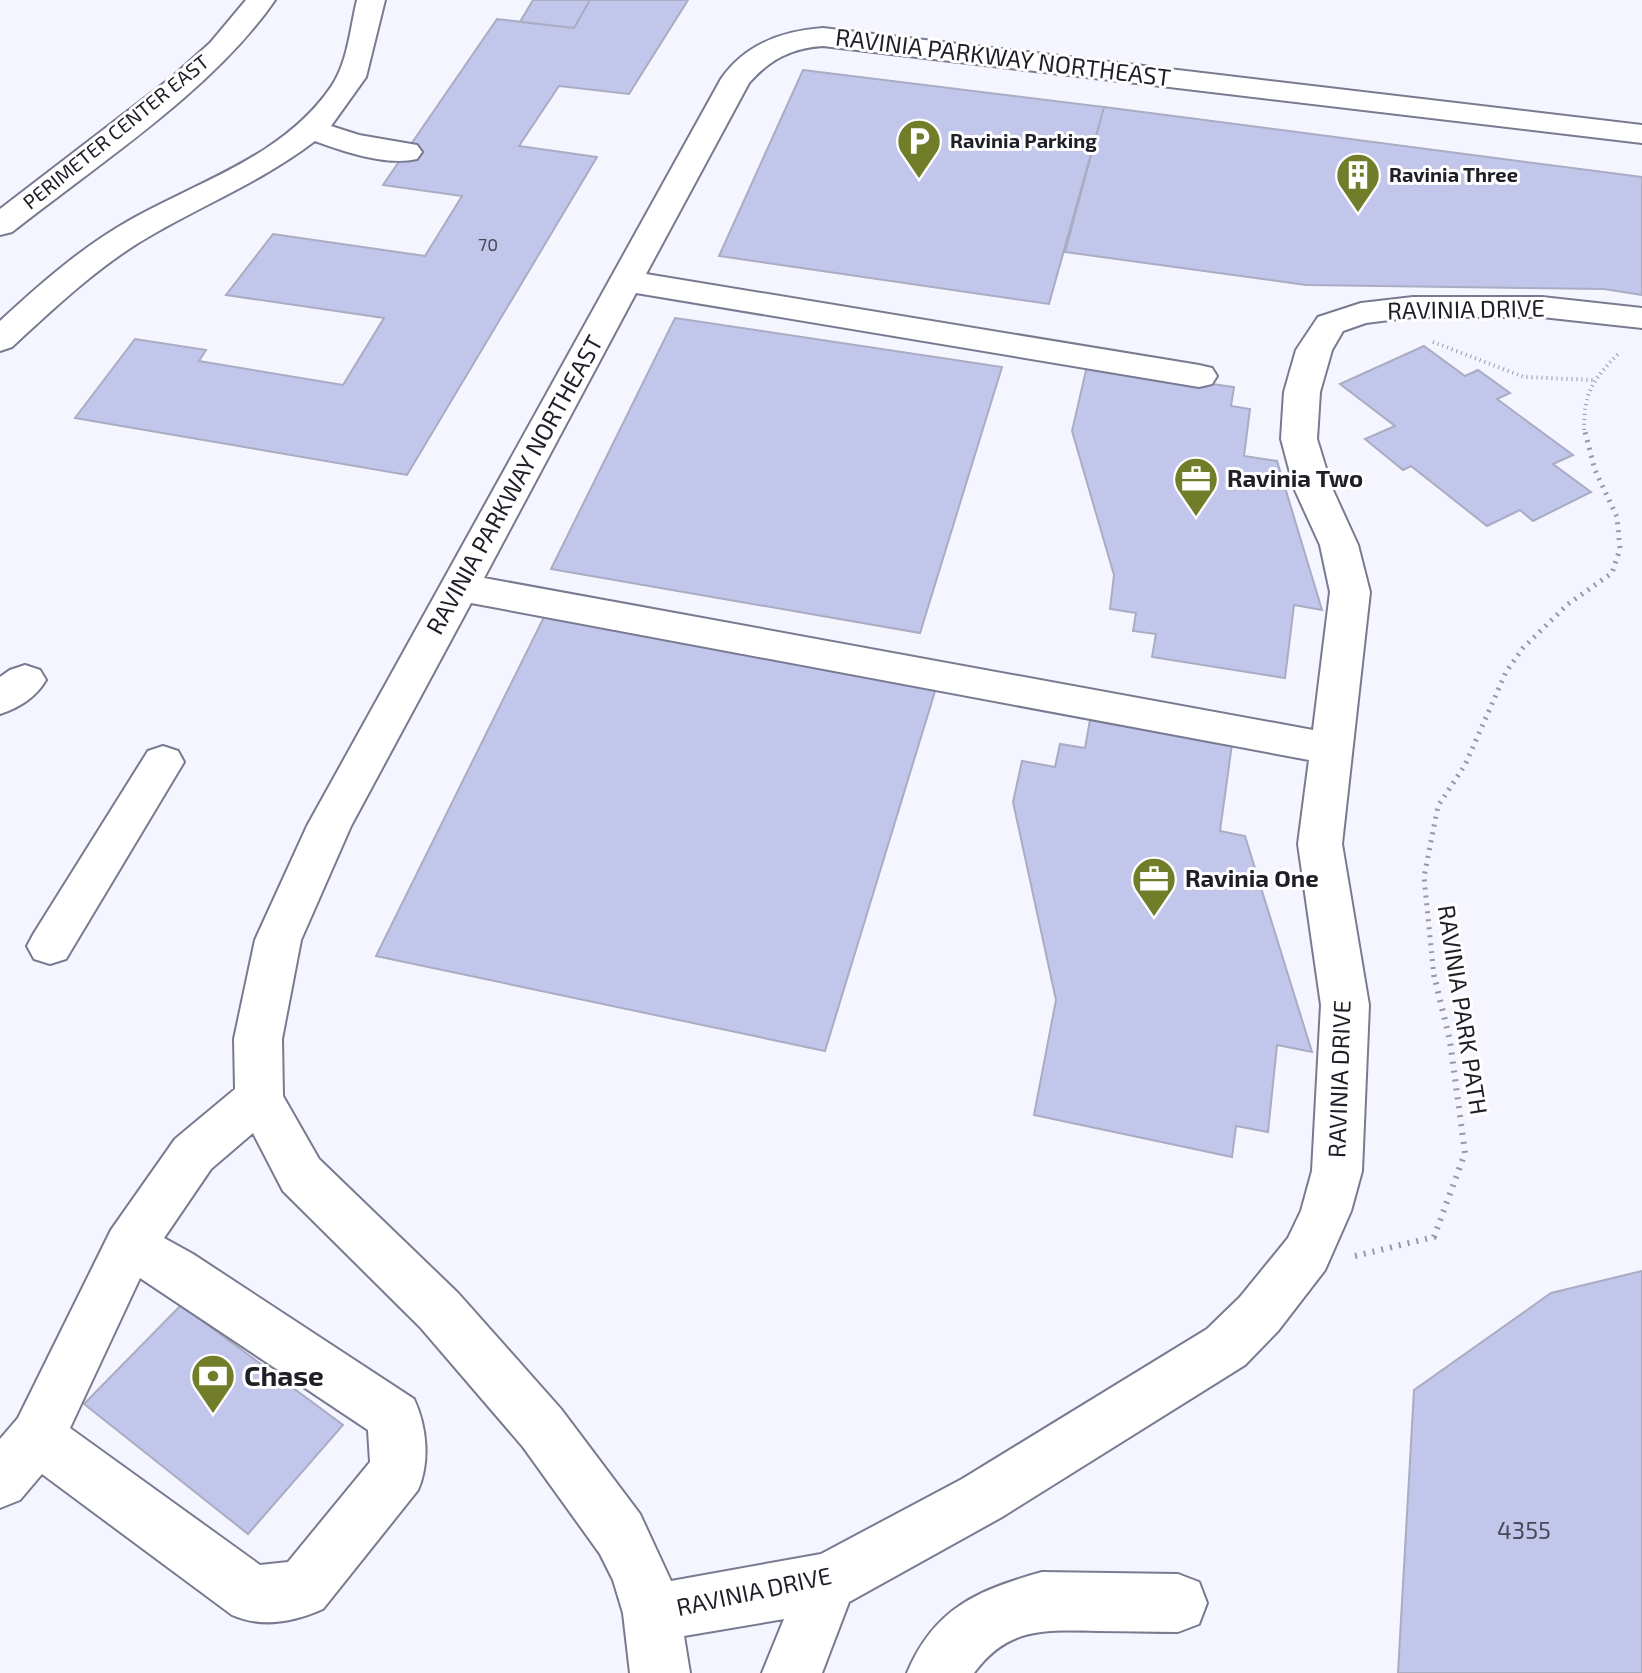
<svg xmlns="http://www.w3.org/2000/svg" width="1642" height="1673" font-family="'Exo 2',sans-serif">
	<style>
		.building { fill: #c2c6ea; stroke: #a9acc2; stroke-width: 2 }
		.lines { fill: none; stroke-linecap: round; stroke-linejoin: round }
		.minor-casing { stroke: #787b90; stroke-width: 4 }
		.path-far2 { stroke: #9798a1; stroke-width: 4; stroke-dasharray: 1 4; stroke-linecap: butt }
		.path-far1 { stroke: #9798a1; stroke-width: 5; stroke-dasharray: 2 6; stroke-linecap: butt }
		.path { stroke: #9798a1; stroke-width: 6; stroke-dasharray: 2 7; stroke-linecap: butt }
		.minor { fill: #fff; fill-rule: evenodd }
		.labels { text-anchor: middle; stroke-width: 6; stroke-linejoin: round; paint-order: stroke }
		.far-number-label { font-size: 18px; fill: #474958 }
		.far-street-label { font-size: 20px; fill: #1e1f27; stroke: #fff }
		.far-poi-label { font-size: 20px; font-weight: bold; fill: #1e1f27; stroke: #fff; text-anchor: start }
		.street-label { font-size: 24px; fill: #1e1f27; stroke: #fff }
		.poi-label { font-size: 24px; font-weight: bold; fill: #1e1f27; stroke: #fff; text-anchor: start }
		.near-number-label { font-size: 24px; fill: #474958 }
		.near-poi-label { font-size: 28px; font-weight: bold; fill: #1e1f27; stroke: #fff; text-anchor: start }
	</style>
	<rect width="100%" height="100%" fill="#f4f5ff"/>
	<path class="building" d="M533 0H590L574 28 520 22Z
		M590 0H688L629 94 559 86 519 146 597 157 407 475 75 418 135 339 206 350 199 361 343 385 384 318 226 295 273 234 425 256 462 196 383 185 497 19 574 28Z
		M803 70 1104 107 1049 304 719 256Z
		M1104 107 1642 177V295L1604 289 1306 285 1065 252Z
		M675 318 1002 367 920 633 551 569Z
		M1424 346 1465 376 1478 370 1510 393 1497 399 1573 455 1553 464 1591 492 1533 521 1520 510 1487 526 1411 466 1403 470 1365 439 1395 426 1340 384Z
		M1087 366 1234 387 1231 406 1250 409 1244 456 1277 461 1322 610 1294 605 1285 678 1152 657 1156 634 1133 631 1136 613 1110 609 1114 575 1072 431Z
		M544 617 936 688 825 1051 376 956Z
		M1090 720 1232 744 1220 831 1245 836 1312 1052 1277 1045 1268 1132 1236 1126 1232 1157 1034 1115 1056 1000 1013 802 1022 761 1055 767 1060 744 1085 748Z
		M1642 1271V1673H1398L1414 1390 1551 1293Z
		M181 1305 343 1425 248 1534 84 1404Z"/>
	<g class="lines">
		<g class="minor-casing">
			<path id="minor" d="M246 0H275C213 90 98 164 12 232L0 235V209L172 77 210 43Z
				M357 0H385L366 77 331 126 359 135 417 145 422 152 417 159C386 166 345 152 315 141 259 184 194 208 135 245 90 274 51 311 12 347L0 351V321C40 284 82 247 130 220 199 181 284 156 331 87 348 62 350 29 357 0Z
				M823 28 1642 125V143L823 46C792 48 770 59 749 83L646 274 1199 365 1212 368 1217 376 1212 384 1199 387 636 293 484 578 1313 730 1330 592 1320 545 1294 488 1281 439 1284 392 1296 350 1318 317 1361 303 1413 297H1542L1642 308V328L1542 317H1413L1366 323 1343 331 1332 350 1320 392 1317 439 1332 488 1358 545 1370 592 1342 844 1369 1005 1362 1171 1351 1211 1325 1270 1278 1331 1245 1365 1002 1517 849 1602 822 1673H762L784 1619 684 1636 690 1673H630L623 1613 613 1580 600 1554 523 1447 420 1327 283 1191 253 1133 211 1169 164 1238 193 1254 414 1399C427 1427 430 1462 418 1490L323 1609C294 1622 261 1628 232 1615L42 1474 20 1500 0 1508V1439L18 1418 111 1230 175 1139 235 1089 234 1039 255 940 307 826 721 79C745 44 782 31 823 28ZM471 603 1309 760 1298 844 1321 1005 1312 1171 1301 1211 1288 1238 1240 1297 1207 1329 962 1479 821 1554 671 1581 640 1514 561 1409 458 1293 319 1159 283 1096 282 1039 301 940 351 826ZM140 1278 368 1430 370 1462 288 1562 260 1565 70 1428Z
				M25 665 40 670 46 680C36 697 19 708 0 714V677L10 670Z
				M163 746 178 751 184 762 66 959 50 964 34 959 27 946 34 933 148 751Z
				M1042 1572 1178 1574 1199 1582 1207 1603 1199 1624 1178 1632C1151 1632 1124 1631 1097 1631 1044 1630 1008 1627 974 1673H907C934 1608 978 1590 1042 1572Z"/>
		</g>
		<path class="path-far2" d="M1433 342 1524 377 1593 380
			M1584 430C1584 392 1592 381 1618 354"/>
		<path class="path-far1" d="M1434 977 1424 877 1438 806 1465 765 1506 672 1523 648 1568 604 1612 573 1620 549 1617 517 1595 470 1584 428"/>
		<path class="path" d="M1355 1256 1434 1237 1465 1153 1450 1041 1434 975"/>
		<use href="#minor" class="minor"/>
	</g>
	<defs>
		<g id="parking-pin" transform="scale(2.3)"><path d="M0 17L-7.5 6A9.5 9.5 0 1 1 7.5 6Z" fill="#717d29" stroke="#fff"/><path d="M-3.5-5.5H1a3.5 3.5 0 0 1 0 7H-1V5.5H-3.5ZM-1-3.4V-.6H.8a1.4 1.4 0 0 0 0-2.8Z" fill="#fff"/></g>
		<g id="building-pin" transform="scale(2.3)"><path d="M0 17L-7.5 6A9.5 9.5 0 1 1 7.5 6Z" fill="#717d29" stroke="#fff"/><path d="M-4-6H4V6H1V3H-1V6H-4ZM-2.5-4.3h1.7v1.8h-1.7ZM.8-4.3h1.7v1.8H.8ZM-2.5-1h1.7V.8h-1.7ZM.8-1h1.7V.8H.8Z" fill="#fff"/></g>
		<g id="office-pin" transform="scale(2.3)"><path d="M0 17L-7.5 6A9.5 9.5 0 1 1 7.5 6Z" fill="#717d29" stroke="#fff"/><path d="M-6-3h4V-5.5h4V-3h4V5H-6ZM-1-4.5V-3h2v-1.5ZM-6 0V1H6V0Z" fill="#fff"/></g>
		<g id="bank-pin" transform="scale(2.3)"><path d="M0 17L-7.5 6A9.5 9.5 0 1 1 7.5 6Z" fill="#717d29" stroke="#fff"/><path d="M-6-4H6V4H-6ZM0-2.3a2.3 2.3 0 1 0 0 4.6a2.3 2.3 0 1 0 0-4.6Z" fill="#fff"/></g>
	</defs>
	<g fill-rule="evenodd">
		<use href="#parking-pin" x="919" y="141"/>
		<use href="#building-pin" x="1358" y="175"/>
		<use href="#office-pin" x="1196" y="479"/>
		<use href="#office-pin" x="1154" y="879"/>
		<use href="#bank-pin" x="213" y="1376"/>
	</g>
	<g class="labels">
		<g class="far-number-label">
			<text x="488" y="251">70</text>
		</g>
		<g class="far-street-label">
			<text transform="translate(116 132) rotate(-39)" y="7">PERIMETER CENTER EAST</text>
		</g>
		<g class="far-poi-label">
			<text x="950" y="148">Ravinia Parking</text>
			<text x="1389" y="182">Ravinia Three</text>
		</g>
		<g class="street-label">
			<text transform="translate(1003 58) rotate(7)" y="8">RAVINIA PARKWAY NORTHEAST</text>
			<text transform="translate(1466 310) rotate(-1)" y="8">RAVINIA DRIVE</text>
			<text transform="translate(515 485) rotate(-61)" y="8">RAVINIA PARKWAY NORTHEAST</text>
			<text transform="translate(1462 1010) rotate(81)" y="8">RAVINIA PARK PATH</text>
			<text transform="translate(1340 1079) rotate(-88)" y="8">RAVINIA DRIVE</text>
			<text transform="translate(754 1592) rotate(-12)" y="8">RAVINIA DRIVE</text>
		</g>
		<g class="poi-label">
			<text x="1227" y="487">Ravinia Two</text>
			<text x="1185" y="887">Ravinia One</text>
		</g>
		<g class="near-number-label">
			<text x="1524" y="1539">4355</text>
		</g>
		<g class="near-poi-label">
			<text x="244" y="1386">Chase</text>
		</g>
	</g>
</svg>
